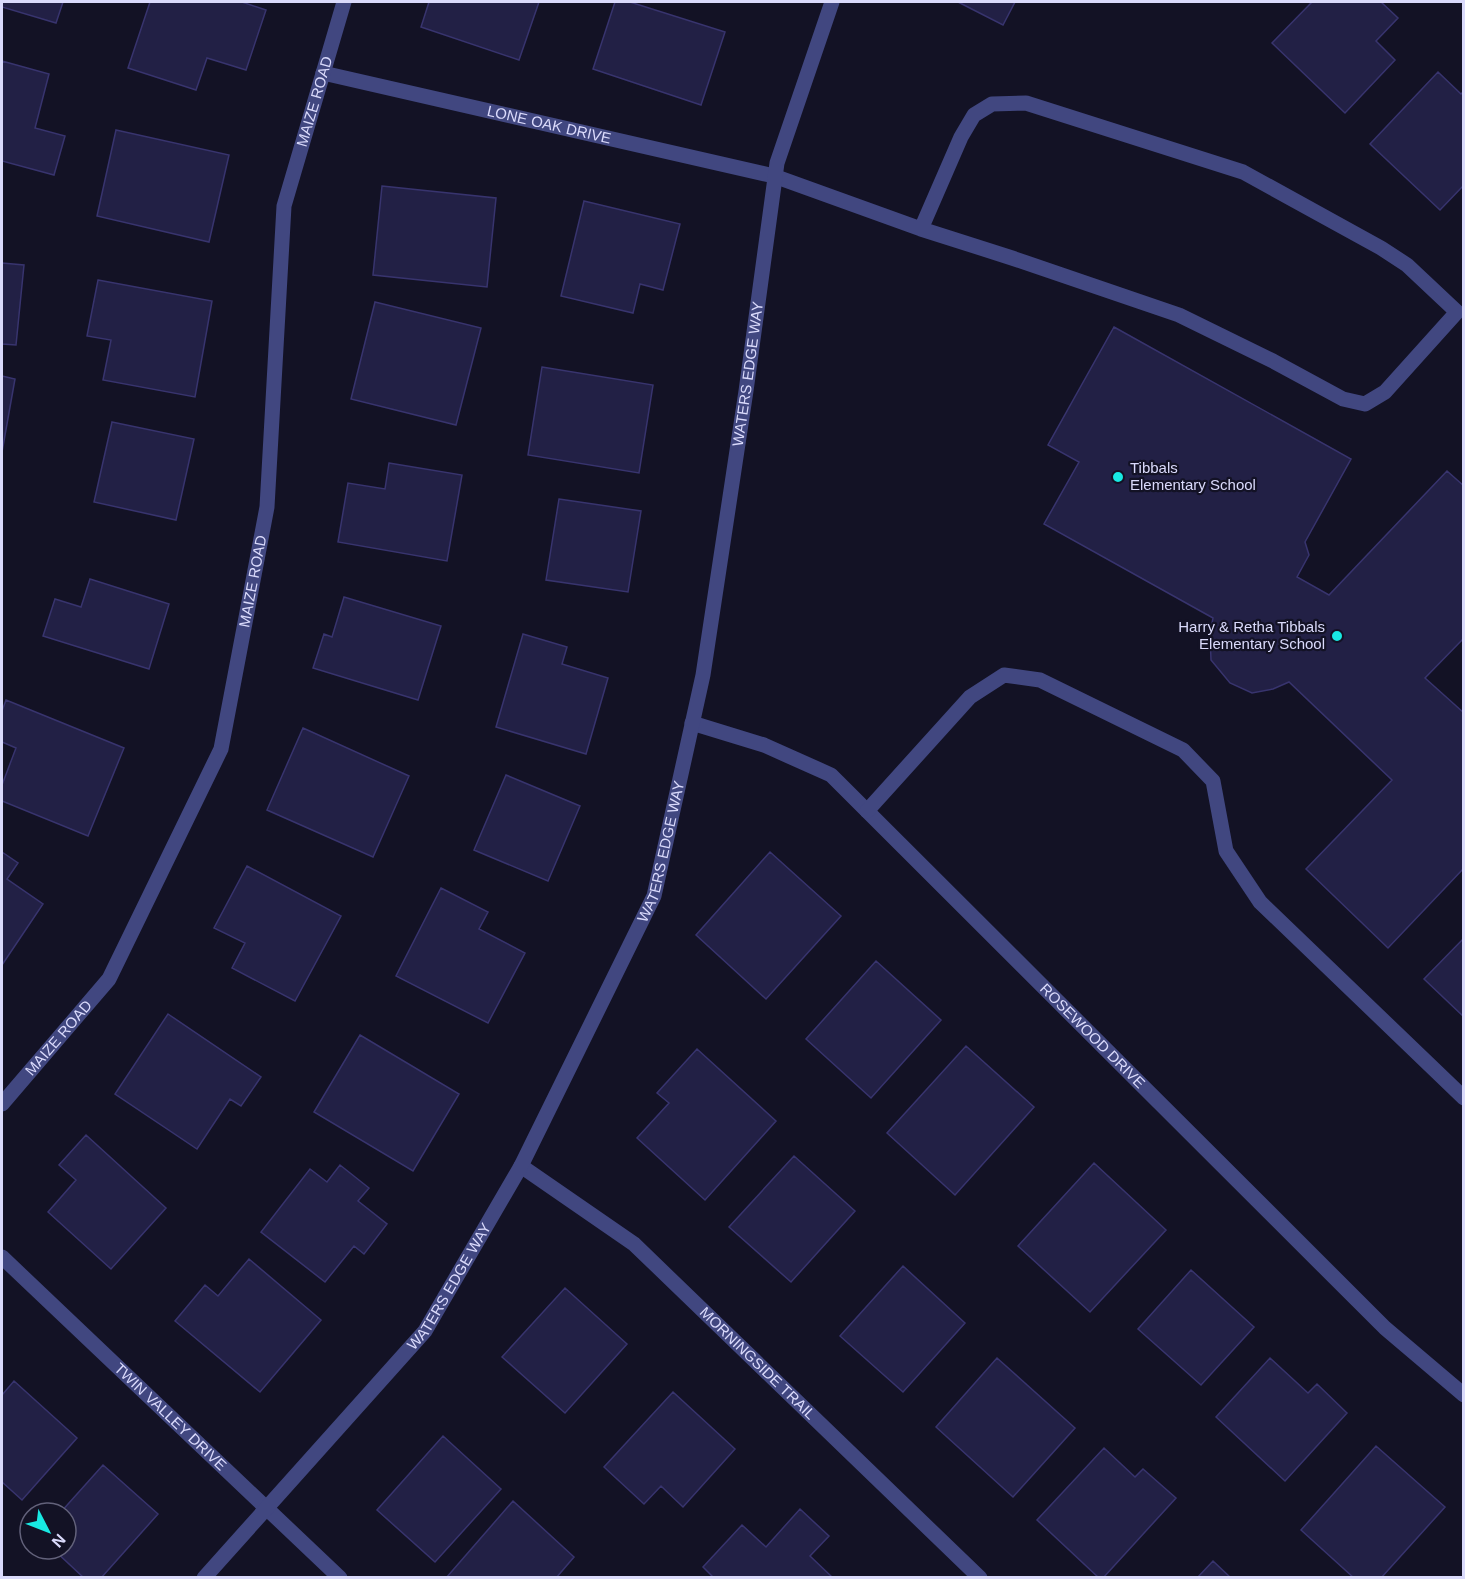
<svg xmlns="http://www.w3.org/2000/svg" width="1465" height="1579" font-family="Helvetica,sans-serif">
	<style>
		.building { fill: #222045; stroke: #38346e; stroke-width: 1.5 }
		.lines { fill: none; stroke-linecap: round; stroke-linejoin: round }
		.minor { stroke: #414780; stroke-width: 15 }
		.poi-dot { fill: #18e9e3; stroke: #131225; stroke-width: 2 }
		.labels { text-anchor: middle; stroke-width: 4.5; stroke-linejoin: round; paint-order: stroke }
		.street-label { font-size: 15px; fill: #dadafb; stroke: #131225 }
		.poi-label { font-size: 15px; fill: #dadafb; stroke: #131225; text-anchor: start }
	</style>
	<rect width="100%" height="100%" fill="#131225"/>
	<path class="building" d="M2 2H63L56 23 2 7Z
		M150 2H242L266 10 246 70 207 58 196 90 128 68Z
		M429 2H539L519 60 421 27Z
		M615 2H630L725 32 701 105 593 69Z
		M958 2H1015L1003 25Z
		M1312 2H1381L1398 18 1376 41 1395 60 1345 113 1272 43Z
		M2 61 49 74 35 128 65 136 54 175 2 161Z
		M1438 72 1461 94 1464 91V185L1440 210 1370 144Z
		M116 130 229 155 209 242 97 216Z
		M382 186 496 198 487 287 373 275Z
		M584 201 680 224 663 290 640 284 633 313 561 296Z
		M2 263 24 265 16 345 2 344Z
		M98 280 212 301 195 397 103 380 111 340 87 336Z
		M375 302 481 328 456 425 351 399Z
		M1114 327 1351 459 1305 542 1309 555 1297 577 1329 595 1447 471 1464 486V638L1425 678 1464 713V868L1388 948 1306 869 1392 780 1289 682 1273 689 1252 693 1230 683 1211 660 1210 634 1213 618 1044 524 1079 462 1048 445Z
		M542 367 653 385 639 473 528 455Z
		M2 376 15 379 2 452Z
		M112 422 194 439 176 520 94 502Z
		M389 463 462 475 447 561 338 542 348 483 385 489Z
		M559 499 641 511 628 592 546 580Z
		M90 579 169 604 149 669 43 636 55 599 81 607Z
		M344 597 441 626 418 700 313 668 324 634 332 637Z
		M523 634 567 647 562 664 608 678 586 754 496 727Z
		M6 700 124 748 88 836 2 801V785L16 748 2 742V711Z
		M303 728 409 776 373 857 267 810Z
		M506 775 580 806 548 881 474 850Z
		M2 852 18 863 7 879 43 904 2 965Z
		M770 852 841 916 766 999 696 935Z
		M247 866 341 916 295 1001 232 968 245 943 214 928Z
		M441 888 488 912 479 929 525 953 488 1023 396 976Z
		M1464 938V1017L1424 979Z
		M876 961 941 1020 871 1098 806 1039Z
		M168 1014 261 1077 241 1106 230 1099 197 1149 115 1094Z
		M360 1035 459 1094 413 1171 314 1112Z
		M966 1046 1034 1107 955 1195 887 1133Z
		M697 1049 776 1121 705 1200 637 1138 669 1103 657 1093Z
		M86 1135 166 1208 111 1269 48 1212 76 1180 59 1165Z
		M794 1156 855 1211 791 1282 729 1227Z
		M1094 1163 1166 1230 1090 1312 1018 1246Z
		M340 1165 369 1188 358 1201 387 1224 364 1254 354 1246 325 1282 261 1232 310 1169 327 1182Z
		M249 1259 321 1320 260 1392 175 1321 205 1285 218 1296Z
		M903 1266 965 1323 903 1392 840 1336Z
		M1191 1270 1254 1327 1201 1385 1138 1329Z
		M565 1288 627 1344 565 1413 502 1357Z
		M997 1358 1075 1428 1013 1497 936 1427Z
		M1270 1358 1308 1393 1317 1384 1347 1413 1285 1481 1216 1417Z
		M14 1381 77 1438 22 1500 2 1482V1395Z
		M673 1392 735 1449 683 1507 661 1486 644 1504 604 1467Z
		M443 1436 501 1489 435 1562 377 1510Z
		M1376 1446 1445 1507 1381 1578H1354L1301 1530Z
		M1104 1448 1135 1477 1143 1469 1176 1498 1103 1578H1099L1037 1520Z
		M103 1465 158 1514 101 1578H84L53 1549H66V1513H60Z
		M513 1501 574 1557 556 1578H446Z
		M800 1509 829 1536 810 1556 833 1578H714L703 1567 742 1525 766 1547Z
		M1213 1561 1231 1578H1197Z"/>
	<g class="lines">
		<g class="minor">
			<path id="s1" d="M323 73 774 176 921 229 1012 258 1179 315 1273 361 1343 399 1365 404 1385 392 1457 312 1407 265 1381 248 1243 172 1026 103 992 104 974 115 961 137 921 229"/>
			<path id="s2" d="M692 723 764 745 831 775 1385 1328 1464 1395"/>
			<path d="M867 811 970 697 1004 675 1040 680 1183 750 1213 781 1226 851 1260 902 1464 1098"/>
			<path id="s3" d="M2 1104 109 979 221 749 267 507 284 206 344 2"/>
			<path id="s4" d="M521 1166 634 1244 980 1578"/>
			<path id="s5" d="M2 1257 340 1578"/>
			<path id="s6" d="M204 1578 425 1331 521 1166 654 896 703 675 746 391 777 163 832 2"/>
		</g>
	</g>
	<g class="poi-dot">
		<circle cx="1118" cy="477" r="6"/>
		<circle cx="1337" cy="636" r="6"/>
	</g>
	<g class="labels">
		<g class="street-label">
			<text dy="5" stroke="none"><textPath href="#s3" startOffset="1077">MAIZE ROAD</textPath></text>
			<text dy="5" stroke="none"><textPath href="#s1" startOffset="232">LONE OAK DRIVE</textPath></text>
			<text dy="5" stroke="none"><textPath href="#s6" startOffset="1354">WATERS EDGE WAY</textPath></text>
			<text dy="5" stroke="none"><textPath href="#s3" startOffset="591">MAIZE ROAD</textPath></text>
			<text dy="5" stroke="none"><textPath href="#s6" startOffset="868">WATERS EDGE WAY</textPath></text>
			<text dy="5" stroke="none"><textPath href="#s2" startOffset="518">ROSEWOOD DRIVE</textPath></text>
			<text dy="5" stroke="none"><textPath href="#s3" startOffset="87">MAIZE ROAD</textPath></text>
			<text dy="5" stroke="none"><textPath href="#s6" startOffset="382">WATERS EDGE WAY</textPath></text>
			<text dy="5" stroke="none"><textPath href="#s4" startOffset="309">MORNINGSIDE TRAIL</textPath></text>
			<text dy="5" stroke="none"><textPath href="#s5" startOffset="232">TWIN VALLEY DRIVE</textPath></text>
		</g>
		<g class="poi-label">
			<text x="1130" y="473">Tibbals<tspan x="1130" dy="17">Elementary School</tspan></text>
			<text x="1325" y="632" text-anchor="end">Harry &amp; Retha Tibbals<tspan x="1325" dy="17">Elementary School</tspan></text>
		</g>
	</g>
	<rect width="1465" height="1579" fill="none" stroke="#dadafb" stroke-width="6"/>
	<g transform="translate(48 1531) rotate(132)"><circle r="28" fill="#131225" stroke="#63627b" stroke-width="1.5"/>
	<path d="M0-4.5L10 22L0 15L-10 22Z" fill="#18e9e3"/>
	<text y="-9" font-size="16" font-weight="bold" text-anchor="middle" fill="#dadafb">N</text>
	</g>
</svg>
